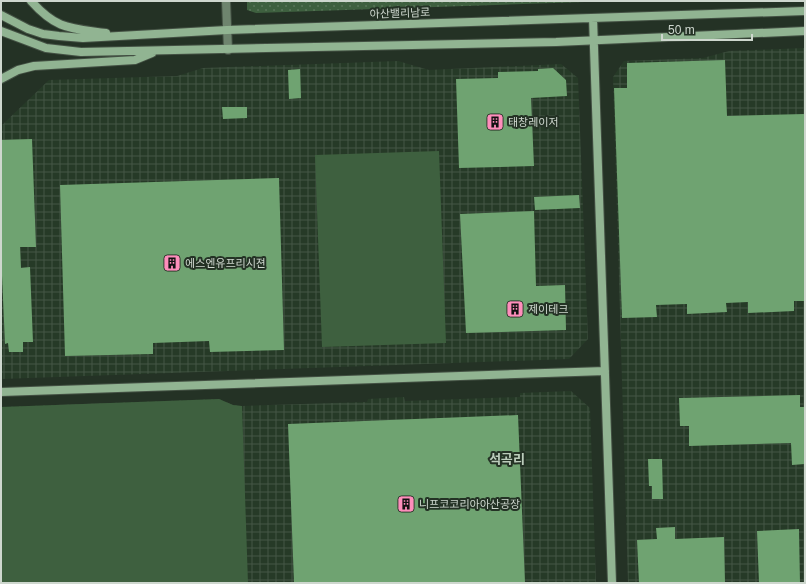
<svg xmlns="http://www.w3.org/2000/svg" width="806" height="584" font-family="Arial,'Noto Sans KR',sans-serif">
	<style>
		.industrial { fill: url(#industrial-grid) }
		.grass { fill: #3e603f }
		.park { fill: url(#park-dots) }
		.building { fill: #6fa371 }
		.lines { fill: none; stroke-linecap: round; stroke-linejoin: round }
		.street-casing { stroke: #435043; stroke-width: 10 }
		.secondary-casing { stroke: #435043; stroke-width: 10 }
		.street { stroke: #6e846e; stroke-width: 8 }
		.secondary { stroke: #91b492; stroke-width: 8 }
		.labels { text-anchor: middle; stroke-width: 4; stroke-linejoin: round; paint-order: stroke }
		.street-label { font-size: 11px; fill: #ced7ce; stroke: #243225 }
		.poi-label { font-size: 11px; fill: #ced7ce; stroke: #243225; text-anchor: start }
		.quarter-label { font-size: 13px; font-weight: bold; fill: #bcb; stroke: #243225 }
	</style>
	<defs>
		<pattern id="industrial-grid" width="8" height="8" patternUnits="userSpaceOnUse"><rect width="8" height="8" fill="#263a27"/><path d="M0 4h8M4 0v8" fill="none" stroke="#445645"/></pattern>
		<pattern id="park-dots" width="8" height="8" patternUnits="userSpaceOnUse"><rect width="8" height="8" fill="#3e603f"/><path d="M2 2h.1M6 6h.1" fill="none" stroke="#59765a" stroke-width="1.8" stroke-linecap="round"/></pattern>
	</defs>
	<rect width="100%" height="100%" fill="#243225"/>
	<path class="industrial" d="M805 48V583H628L613 77 624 61 703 58 729 51Z
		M398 61 429 70 561 64 578 78 588 339 569 359 1 379V126L49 80 177 76 203 68Z
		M571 391 590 408 596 583H1V407L219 399 233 405 242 406 367 402 368 399 404 397 405 401 520 397V393Z"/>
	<path class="grass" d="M439 151 446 343 322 347 315 155Z
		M219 399 233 405 242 406 248 583H1V407Z"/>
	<path class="park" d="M247 1H615L256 13 247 10Z"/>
	<path class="building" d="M725 60 727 116 805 114V301H794V311L748 313V302L726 303 727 312 687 314V304L656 305 657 317 622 318 614 88H627V63Z
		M553 68 566 80 567 96 531 98 534 166 459 168 456 79 498 78V72L538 71V69Z
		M300 69 301 98 289 99 288 70Z
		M222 107H247V118L223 119Z
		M32 139 36 247H20L21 268 30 267 33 342H23V352H9L8 343 5 344 1 253V140Z
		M279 178 284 350 210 352 209 341 153 343V354L65 356 60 185Z
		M579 195 580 208 535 210 534 197Z
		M534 211 536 286 565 285 566 330 466 333 460 214Z
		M800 395V407H805V464L792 465 791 443 689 446V426H680L679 398Z
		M518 415 525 583H294L288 424Z
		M648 459H662L663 499H652V486H649Z
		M675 527V539L724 537 725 583H639L637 540 657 539 656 528Z
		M799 529 800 583H759L757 531Z"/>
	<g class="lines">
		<g class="street-casing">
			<path id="street" d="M226 1 228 50"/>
		</g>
		<g class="secondary-casing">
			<path id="secondary" d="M31 1C57 30 70 28 106 33
				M1 15 28 29 43 34 59 36 83 38 227 30 805 11
				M593 18 612 583
				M1 31 46 48 81 52 556 42 805 31
				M1 79 18 70 34 66 135 60 152 53
				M1 392 605 371"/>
		</g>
		<use href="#street" class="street"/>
		<use href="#secondary" class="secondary"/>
	</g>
	<defs>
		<g id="building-square" transform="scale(0.9)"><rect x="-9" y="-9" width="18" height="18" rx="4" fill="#fe8ebb" stroke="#243225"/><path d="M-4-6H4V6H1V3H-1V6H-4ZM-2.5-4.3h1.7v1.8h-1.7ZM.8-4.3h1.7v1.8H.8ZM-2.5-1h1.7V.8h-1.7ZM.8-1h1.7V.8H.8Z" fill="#111"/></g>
	</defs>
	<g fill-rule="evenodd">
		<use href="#building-square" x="495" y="122"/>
		<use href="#building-square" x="172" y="263"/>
		<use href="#building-square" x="515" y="309"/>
		<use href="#building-square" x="406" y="504"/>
	</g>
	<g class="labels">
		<g class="street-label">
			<text transform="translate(400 13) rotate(-2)" y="4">아산밸리남로</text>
		</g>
		<g class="poi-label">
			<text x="508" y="126">태창레이저</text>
			<text x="185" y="267">에스엔유프리시젼</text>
			<text x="528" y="313">제이테크</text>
			<text x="419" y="508">니프코코리아아산공장</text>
		</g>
		<g class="quarter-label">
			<text x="507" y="464">석곡리</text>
		</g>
	</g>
	<rect width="806" height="584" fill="none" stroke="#ced7ce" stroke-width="4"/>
	<path d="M662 34v6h90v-6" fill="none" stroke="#ced7ce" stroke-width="2"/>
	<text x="668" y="34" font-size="12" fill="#ced7ce" stroke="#243225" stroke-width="3" paint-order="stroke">50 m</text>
</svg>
